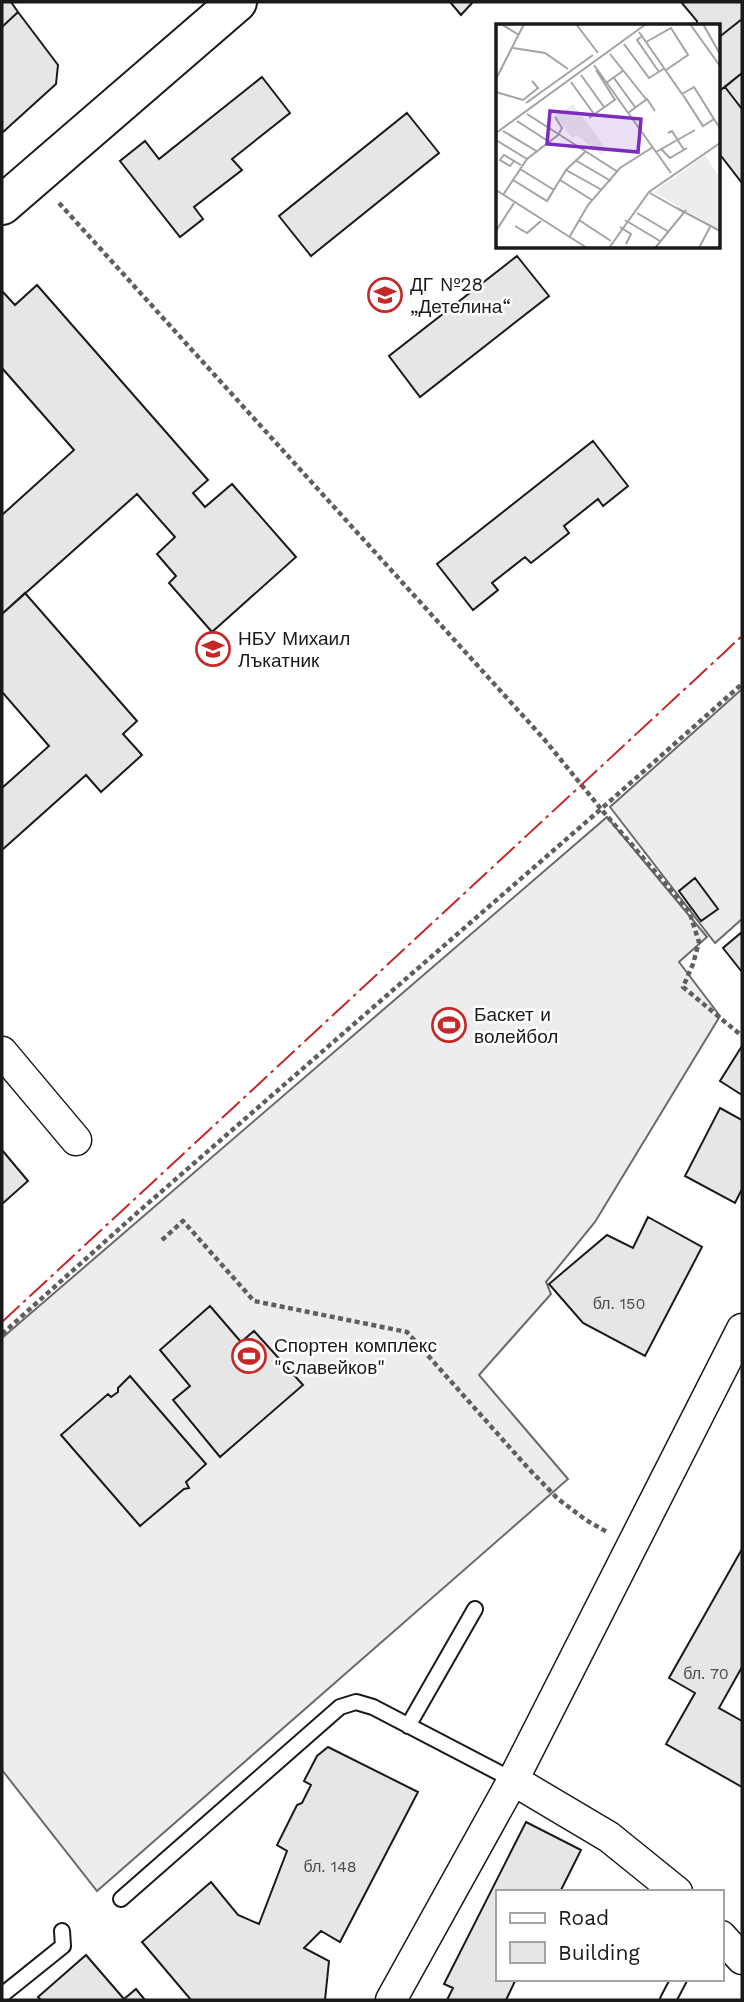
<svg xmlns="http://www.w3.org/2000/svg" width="744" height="2002" font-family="'Work Sans',sans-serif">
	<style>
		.built { fill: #ededed; stroke: #6a6a6a; stroke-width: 2 }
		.building { fill: #e6e6e6; stroke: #1a1a1a; stroke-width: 2 }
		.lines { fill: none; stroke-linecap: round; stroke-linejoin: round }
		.lane-casing { stroke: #1a1a1a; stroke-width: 18 }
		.street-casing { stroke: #1a1a1a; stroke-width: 33 }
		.secondary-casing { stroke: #1a1a1a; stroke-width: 42 }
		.path { stroke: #5f5f5f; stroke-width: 4.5; stroke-dasharray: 5 3.5; stroke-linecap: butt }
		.lane { stroke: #fff; stroke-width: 14 }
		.street { stroke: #fff; stroke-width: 30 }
		.secondary { stroke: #fff; stroke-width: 38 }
		.power { stroke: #c62828; stroke-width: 2; stroke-dasharray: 24 5 3.5 5; stroke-linecap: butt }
		.labels { text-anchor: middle; stroke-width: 5; stroke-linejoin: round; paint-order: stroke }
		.number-label { font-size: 16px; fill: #4d4d4d }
		.poi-label { font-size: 19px; fill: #1a1a1a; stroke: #fff; text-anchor: start }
		.inset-road { fill: none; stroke: #a3a3a3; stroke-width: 2 }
		.view { fill: #7b2cbf; fill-opacity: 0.15; stroke: #7b2cbf; stroke-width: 3.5 }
		.inset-edge { fill: none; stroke: #1a1a1a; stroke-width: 3.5 }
	</style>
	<rect width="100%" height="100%" fill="#fff"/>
	<path class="built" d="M742 689V919L715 943 610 807Z
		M607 817 707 937 679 962 720 1016 595 1222 546 1282 551 1294 479 1375 568 1479 97 1891 2 1770V1338Z"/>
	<path class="building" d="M2 2H11L18 12 2 27Z
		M450 2H473L461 15Z
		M681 2H742V19L718 38V26H697V21Z
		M18 12 58 65 56 84 2 133V27Z
		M742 19V73L718 92V38Z
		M742 73V109L725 87Z
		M262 77 290 113 232 159 242 170 194 207 203 219 180 237 120 161 145 141 159 159Z
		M725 87 742 109V183L718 152V92Z
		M407 113 439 153 311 256 279 216Z
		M517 256 549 296 420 397 389 356Z
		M37 285 208 480 193 493 205 507 232 484 296 557 212 632 169 583 176 576 157 554 175 537 137 494 2 614V515L74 450 2 368V291L15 305Z
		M593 441 628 486 603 506 598 499 564 526 569 533 531 563 525 557 492 583 498 590 473 610 437 564Z
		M25 593 137 721 123 734 142 755 101 792 86 775 2 850V788L49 746 2 692V614Z
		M695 878 718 909 701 921 679 891Z
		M742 932V972L723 948Z
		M742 1046V1095L720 1081Z
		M720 1108 742 1120V1189L735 1203 685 1176Z
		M2 1150 28 1181 2 1204Z
		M648 1217 702 1247 645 1356 583 1323 549 1284 607 1235 633 1248Z
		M210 1306 241 1342 254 1331 303 1385 220 1457 173 1400 190 1386 160 1350Z
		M130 1376 206 1464 186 1482 189 1488 184 1489 140 1526 61 1435 108 1394 111 1397 118 1392V1388Z
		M742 1549V1667L719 1708 742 1721V1787L666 1744 695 1693 669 1678Z
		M328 1747 418 1792 340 1942 321 1931 304 1948 329 1961 325 2000H191L142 1942 211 1882 238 1915 259 1924 287 1851 277 1845 297 1805 302 1803 311 1785 304 1781 317 1756Z
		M526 1822 581 1850 560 1892H497V1979H516L506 2000H447L453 1988 444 1984Z
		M86 1955 124 1999 136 1989 145 2000H41L38 1997Z"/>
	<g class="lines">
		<g class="lane-casing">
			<path id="lane" d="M408 1726 475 1609
				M121 1899 340 1707 356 1702 373 1707 513 1780
				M2 1995 63 1946 62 1931
				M668 2000 679 1979"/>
		</g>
		<g class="street-casing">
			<path id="street" d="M2 1052 76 1140
				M513 1780 609 1837 677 1892
				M721 1936 742 1959
				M391 2000 513 1780 742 1329"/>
		</g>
		<g class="secondary-casing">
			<path id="secondary" d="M2 205 237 2"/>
		</g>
		<path class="path" d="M59 203 544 739 601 809 742 684
			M162 1240 183 1221 254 1301 407 1332 528 1468 558 1499 586 1520 607 1532
			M2 1334 138 1212 601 809 689 911 699 942 693 964 683 987 742 1036"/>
		<use href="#lane" class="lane"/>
		<use href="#street" class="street"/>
		<use href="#secondary" class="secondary"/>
		<path class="power" d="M2 1322 742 636"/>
	</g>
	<defs>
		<g id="school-ring" transform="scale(1.75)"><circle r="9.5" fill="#fff" stroke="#c62828" stroke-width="1.5"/><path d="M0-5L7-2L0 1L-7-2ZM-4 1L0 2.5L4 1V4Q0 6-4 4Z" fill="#c62828"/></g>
		<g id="stadium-ring" transform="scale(1.75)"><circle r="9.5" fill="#fff" stroke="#c62828" stroke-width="1.5"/><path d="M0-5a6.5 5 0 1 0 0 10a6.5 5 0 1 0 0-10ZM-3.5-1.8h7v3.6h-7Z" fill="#c62828"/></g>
	</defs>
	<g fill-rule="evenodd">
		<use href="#school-ring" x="385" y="295"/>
		<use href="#school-ring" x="213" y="649"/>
		<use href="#stadium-ring" x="449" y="1025"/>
		<use href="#stadium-ring" x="249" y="1356"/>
	</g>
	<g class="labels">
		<g class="number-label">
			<text x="619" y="1309">бл. 150</text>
			<text x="706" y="1679">бл. 70</text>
			<text x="330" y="1872">бл. 148</text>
		</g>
		<g class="poi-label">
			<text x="410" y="291">ДГ №28<tspan x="410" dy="22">„Детелина“</tspan></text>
			<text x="238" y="645">НБУ Михаил<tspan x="238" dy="22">Лъкатник</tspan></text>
			<text x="474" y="1021">Баскет и<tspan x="474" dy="22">волейбол</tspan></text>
			<text x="274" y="1352">Спортен комплекс<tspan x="274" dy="22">"Славейков"</tspan></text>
		</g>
	</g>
	<g transform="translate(496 24)">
		<rect width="224" height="224" fill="#fff"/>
		<path d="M77 80 111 126 105 131 81 111 76 114 59 92ZM209 131 224 155V206L158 168Z" fill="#ededed"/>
		<path class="inset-road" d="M5 0 23 11M80 0 102 29M194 0 224 42M207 0 224 30M143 8 186 70 198 63 218 95M145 13 141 16 163 48M150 18 175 4 192 31 170 46M128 20 153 54 169 44M17 24 49 29 72 45M114 30 150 75M98 41 175 149M100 46 119 76M85 51 108 83M118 54 139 83M0 55 28 0M75 58 98 90M110 59 128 46M0 68 27 76M187 71 207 102 218 95 224 104M27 76 42 64 36 57M30 79 97 31M132 89 151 75 159 87M31 90 122 148M93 94 120 75M21 97 55 119M7 107 42 128M0 109 150 0M172 109 176 107 188 126M0 116 31 135M165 125 174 134 191 124M160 128 199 106M79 136 115 157M18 137 14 142 4 136 8 131 25 141M24 145 58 166M70 146 106 166M17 156 51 177 70 146 89 128M64 156 96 176M0 166 91 224M154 169 189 189M7 171 31 135 62 111 66 104 59 93M181 184 224 207M141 189 173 208M83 196 115 217M129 196 164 217M19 202 31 209 45 197M124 203 135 210 130 220M0 207 18 179M74 212 92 181 124 144 157 123M113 224 153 168 224 119M159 224 190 186M203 224 215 201"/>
		<path class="view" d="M54 87 145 95 142 128 51 120Z"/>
		<rect width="224" height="224" class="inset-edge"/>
	</g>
	<rect width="744" height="2002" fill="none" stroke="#1a1a1a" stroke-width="7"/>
	<rect x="496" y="1890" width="228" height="91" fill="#ffffff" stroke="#a3a3a3" stroke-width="2"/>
	<rect x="510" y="1913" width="35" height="10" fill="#ffffff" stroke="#a3a3a3" stroke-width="2"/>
	<text x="558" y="1925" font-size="21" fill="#1a1a1a">Road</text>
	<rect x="510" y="1942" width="35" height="21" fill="#e6e6e6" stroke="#a3a3a3" stroke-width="2"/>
	<text x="558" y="1960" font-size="21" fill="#1a1a1a">Building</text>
</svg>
